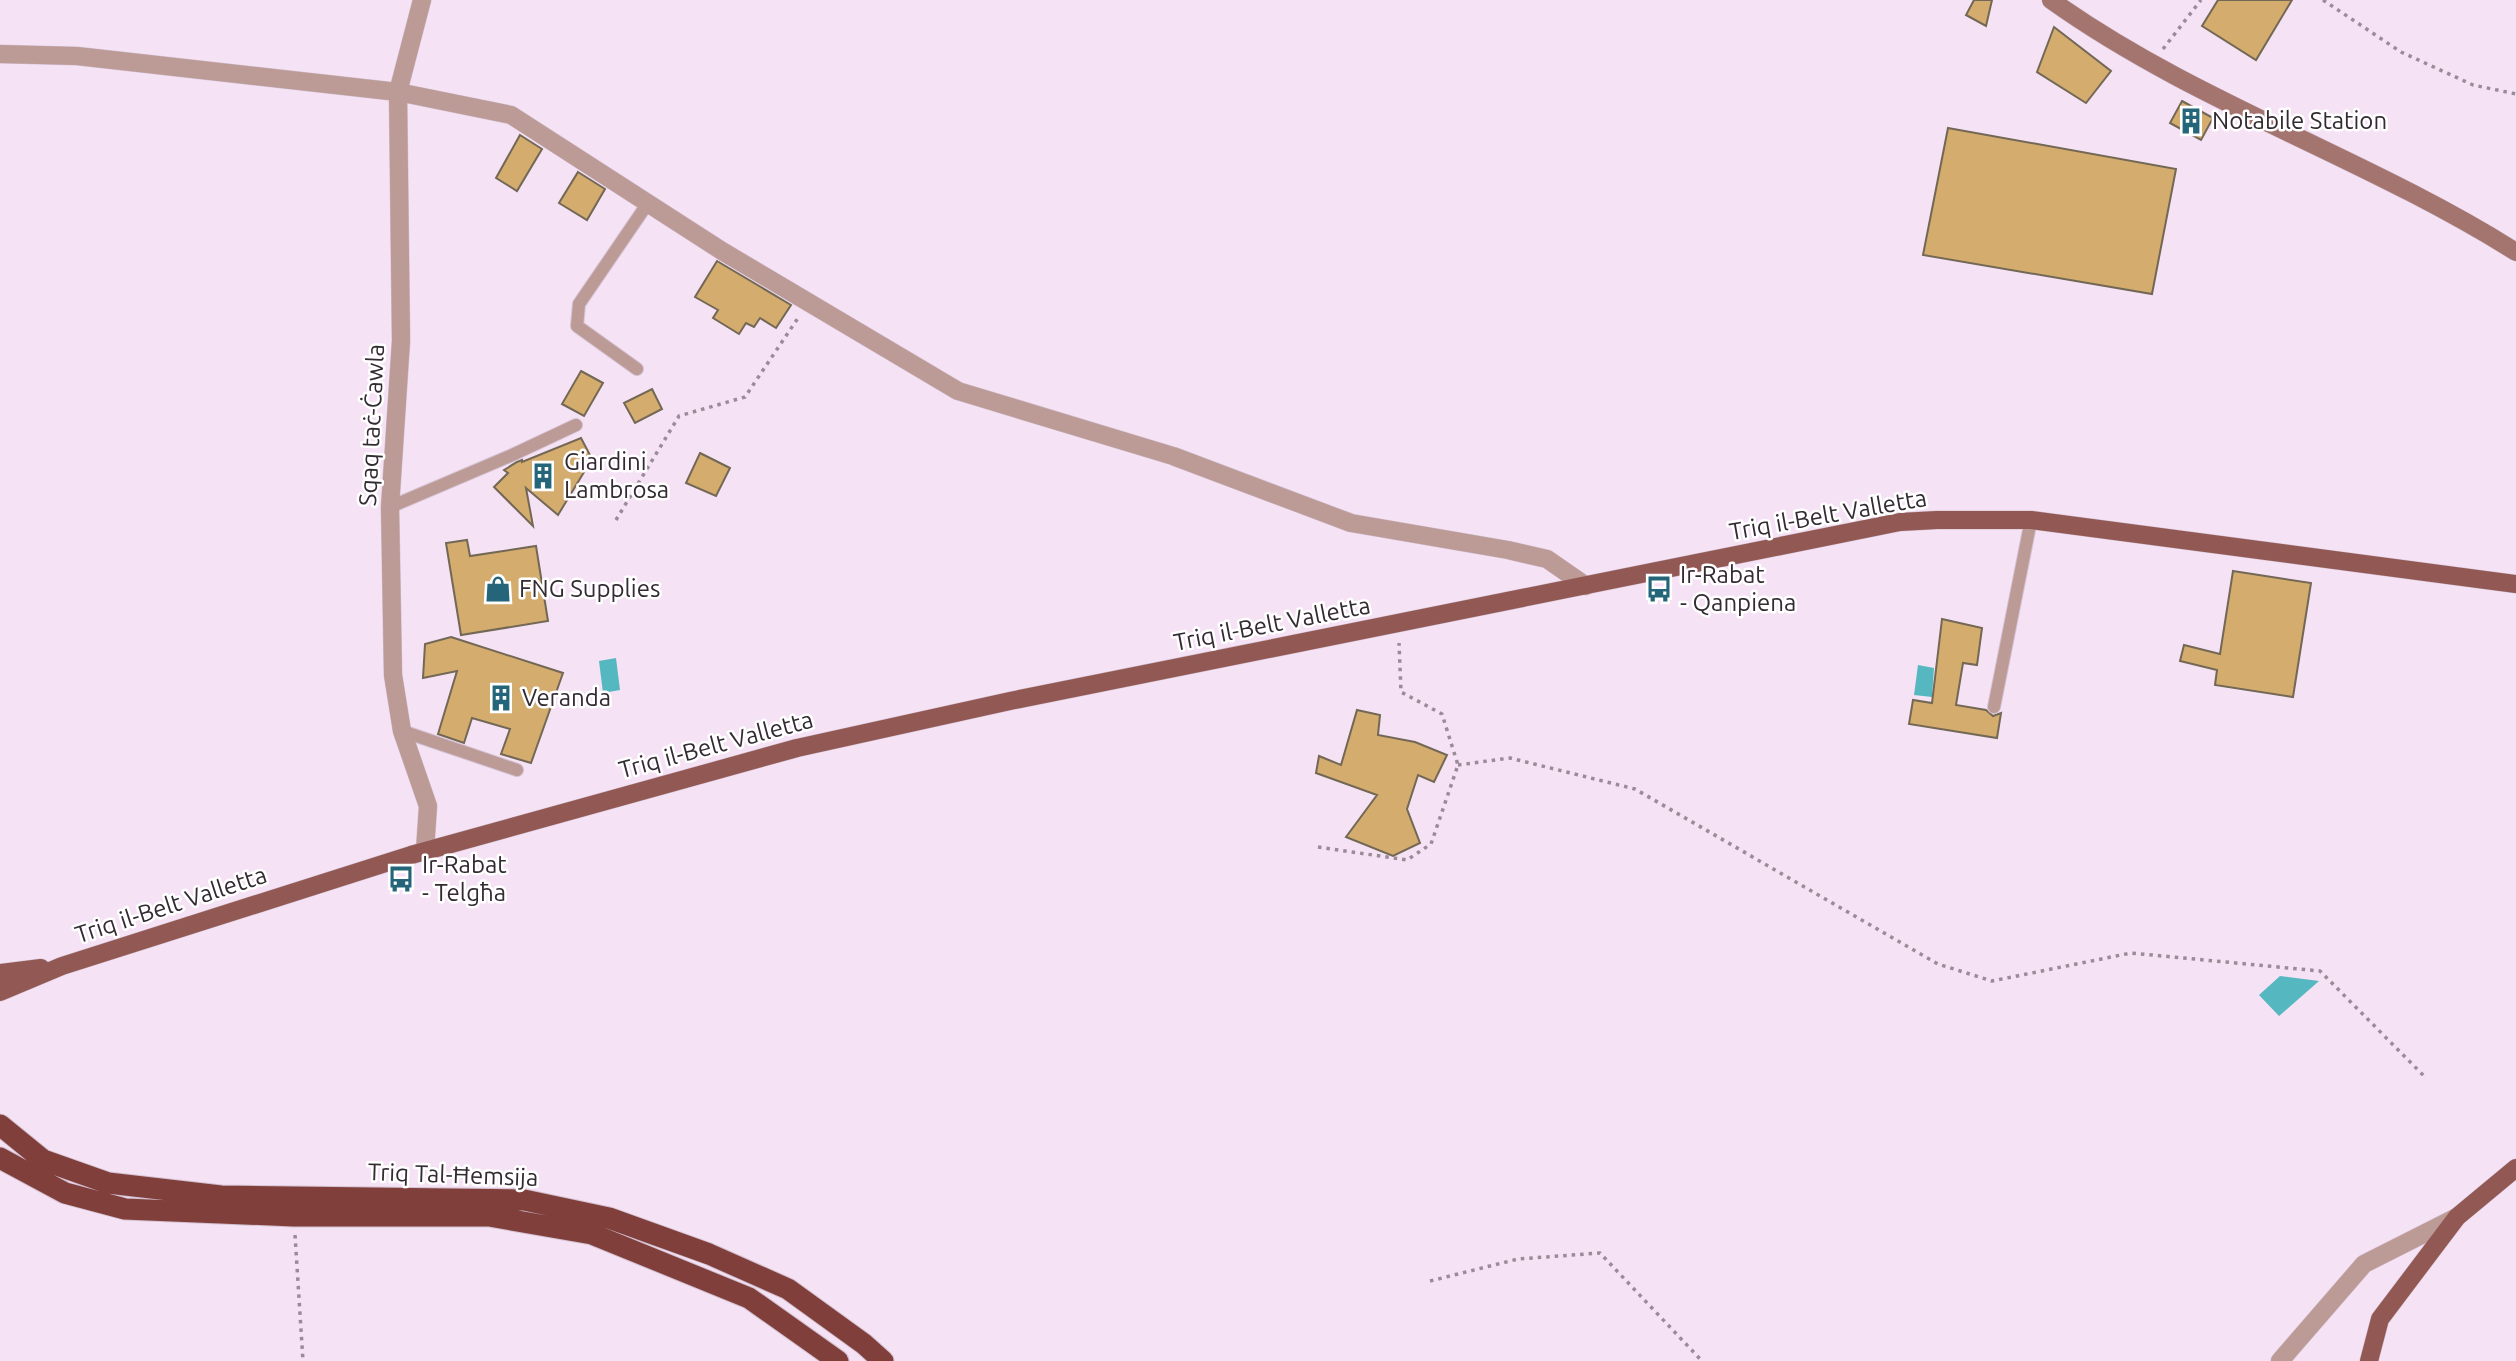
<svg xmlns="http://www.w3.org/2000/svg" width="2516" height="1361" font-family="Ubuntu,sans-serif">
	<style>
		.water { fill: #55b7c0 }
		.building { fill: #d3ac6e; stroke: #736755; stroke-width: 2 }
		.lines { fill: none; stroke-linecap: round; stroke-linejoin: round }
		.lane-casing { stroke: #d2c1d1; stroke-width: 14 }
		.street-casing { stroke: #d2c1d1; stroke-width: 19 }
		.secondary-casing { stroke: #d2c1d1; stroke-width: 19 }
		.primary-casing { stroke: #d2c1d1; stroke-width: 19 }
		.highway-casing { stroke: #d2c1d1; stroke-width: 23 }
		.path { stroke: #998c98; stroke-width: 3.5; stroke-dasharray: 3.5 5; stroke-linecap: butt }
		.lane { stroke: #bc9a96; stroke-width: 12 }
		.street { stroke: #bc9a96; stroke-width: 18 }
		.secondary { stroke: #a4746f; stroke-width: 18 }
		.primary { stroke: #925853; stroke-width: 18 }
		.highway { stroke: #813f3b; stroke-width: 21 }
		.labels { text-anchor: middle; stroke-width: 5; stroke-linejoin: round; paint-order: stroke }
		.poi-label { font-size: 24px; fill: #332b32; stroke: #fff; text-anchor: start }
		.street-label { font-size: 24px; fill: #332b32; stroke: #fff }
	</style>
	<rect width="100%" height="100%" fill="#f5e2f4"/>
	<path class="water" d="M616 658 620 690 603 693 599 661Z
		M1918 665 1934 668 1932 697 1914 695Z
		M2280 976 2319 981 2279 1016 2259 995Z"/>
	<path class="building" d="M1974 0H1992L1986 26 1966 15Z
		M2218 0H2292L2256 60 2202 26Z
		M2054 27 2111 71 2086 103 2037 72Z
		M2182 101 2213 118 2201 140 2170 123Z
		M1948 128 2176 169 2152 294 1923 255Z
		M520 135 542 149 517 191 496 178Z
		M578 172 605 189 587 220 559 203Z
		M717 261 791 305 776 328 760 318 754 327 746 323 739 334 713 318 718 310 695 297Z
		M581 371 603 383 584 416 562 404Z
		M652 389 662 409 635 423 624 403Z
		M581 438 592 459 558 515 526 488 533 526 494 487 508 473 504 470 517 462 522 460V462Z
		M700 453 730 468 716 496 686 483Z
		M467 540 470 556 536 546 548 621 461 635 446 543Z
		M2233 571 2311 583 2293 697 2215 685 2217 670 2180 661 2184 645 2220 654Z
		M1942 619 1982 628 1977 665 1963 663 1956 705 1986 710 1993 716 2001 713 1997 738 1909 724 1913 700 1932 703Z
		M451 637 563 673 531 763 501 754 510 729 472 718 464 743 438 734 457 671 423 678 425 644Z
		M1357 710 1380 715 1378 735 1415 742 1447 755 1434 782 1418 775 1407 809 1420 843 1393 856 1346 837 1377 795 1316 773 1319 756 1341 765Z"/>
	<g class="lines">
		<g class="lane-casing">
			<path id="lane" d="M637 369 577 326 579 304 648 203
				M390 507 510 456 576 425
				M1994 707 2031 520
				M402 731 517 770"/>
		</g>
		<g class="street-casing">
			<path id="street" d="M422 0 398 92 401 341 390 507 393 675 402 731 428 806 425 850
				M0 54 77 56 398 92 511 115 722 251 958 391 1173 456 1351 523 1508 550 1547 559 1586 586
				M2280 1361 2364 1264 2457 1217"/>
		</g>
		<g class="secondary-casing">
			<path id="secondary" d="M2051 0C2195 103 2367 158 2516 252"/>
		</g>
		<g class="primary-casing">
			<path id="primary" d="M0 973 41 968
				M0 992 62 966 411 855 797 748 1010 701 1900 522 1937 520H2031L2516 584
				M2369 1361 2380 1319 2457 1217 2516 1168"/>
		</g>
		<g class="highway-casing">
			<path id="highway" d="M0 1125 43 1160 108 1183 221 1196 524 1200 609 1218 709 1254 788 1289 864 1344 883 1361
				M0 1158 65 1193 125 1209 294 1216H489L592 1234 749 1298 838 1361"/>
		</g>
		<path class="path" d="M2323 0 2401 52 2473 85 2516 94
			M2163 49 2201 0
			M616 520 679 416 745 397 798 318
			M1458 765 1510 758 1635 789 1938 964 1992 981 2131 953 2320 971 2426 1078
			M1318 847 1407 860 1431 844 1458 765 1442 714 1401 692 1399 643
			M295 1235 303 1361
			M1430 1281 1518 1259 1600 1253 1702 1361"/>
		<use href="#lane" class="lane"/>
		<use href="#street" class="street"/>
		<use href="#secondary" class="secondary"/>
		<use href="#primary" class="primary"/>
		<use href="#highway" class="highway"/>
	</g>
	<defs>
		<g id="building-bare" transform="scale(2.1)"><path d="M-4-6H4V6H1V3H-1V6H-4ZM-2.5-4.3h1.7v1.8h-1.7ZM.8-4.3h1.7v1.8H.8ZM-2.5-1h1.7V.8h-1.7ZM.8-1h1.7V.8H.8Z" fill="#246579" stroke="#fff" stroke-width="2.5" paint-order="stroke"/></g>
		<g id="shop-bare" transform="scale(2.1)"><path d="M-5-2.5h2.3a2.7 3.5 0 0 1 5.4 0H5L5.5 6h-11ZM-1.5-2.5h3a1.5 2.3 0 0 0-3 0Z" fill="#246579" stroke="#fff" stroke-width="2.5" paint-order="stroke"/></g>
		<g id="bus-bare" transform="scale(2.1)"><path d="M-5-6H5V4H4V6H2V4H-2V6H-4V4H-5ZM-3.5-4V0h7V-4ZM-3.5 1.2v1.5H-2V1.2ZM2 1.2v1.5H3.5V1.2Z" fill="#246579" stroke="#fff" stroke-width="2.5" paint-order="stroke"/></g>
	</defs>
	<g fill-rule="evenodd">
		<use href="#building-bare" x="2191" y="121"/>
		<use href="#building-bare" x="543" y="476"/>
		<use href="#shop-bare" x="498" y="589"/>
		<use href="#bus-bare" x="1659" y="589"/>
		<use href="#building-bare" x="501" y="698"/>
		<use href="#bus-bare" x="401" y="879"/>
	</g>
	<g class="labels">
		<g class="poi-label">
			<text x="2212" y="129">Notabile Station</text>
			<text x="564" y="470">Giardini<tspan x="564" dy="28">Lambrosa</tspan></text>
			<text x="1680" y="583">Ir-Rabat<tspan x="1680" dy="28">- Qanpiena</tspan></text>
			<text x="519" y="597">FNG Supplies</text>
			<text x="522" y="706">Veranda</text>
			<text x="422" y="873">Ir-Rabat<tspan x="422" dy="28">- Telgħa</tspan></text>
		</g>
		<g class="street-label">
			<text transform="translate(372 425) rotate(-87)" y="8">Sqaq taċ-Ċawla</text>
			<text transform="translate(1828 515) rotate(-10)" y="8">Triq il-Belt Valletta</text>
			<text transform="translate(1272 624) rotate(-11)" y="8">Triq il-Belt Valletta</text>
			<text transform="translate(716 745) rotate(-15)" y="8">Triq il-Belt Valletta</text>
			<text transform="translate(171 905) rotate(-18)" y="8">Triq il-Belt Valletta</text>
			<text transform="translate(453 1175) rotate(2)" y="8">Triq Tal-Ħemsija</text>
		</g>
	</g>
</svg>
